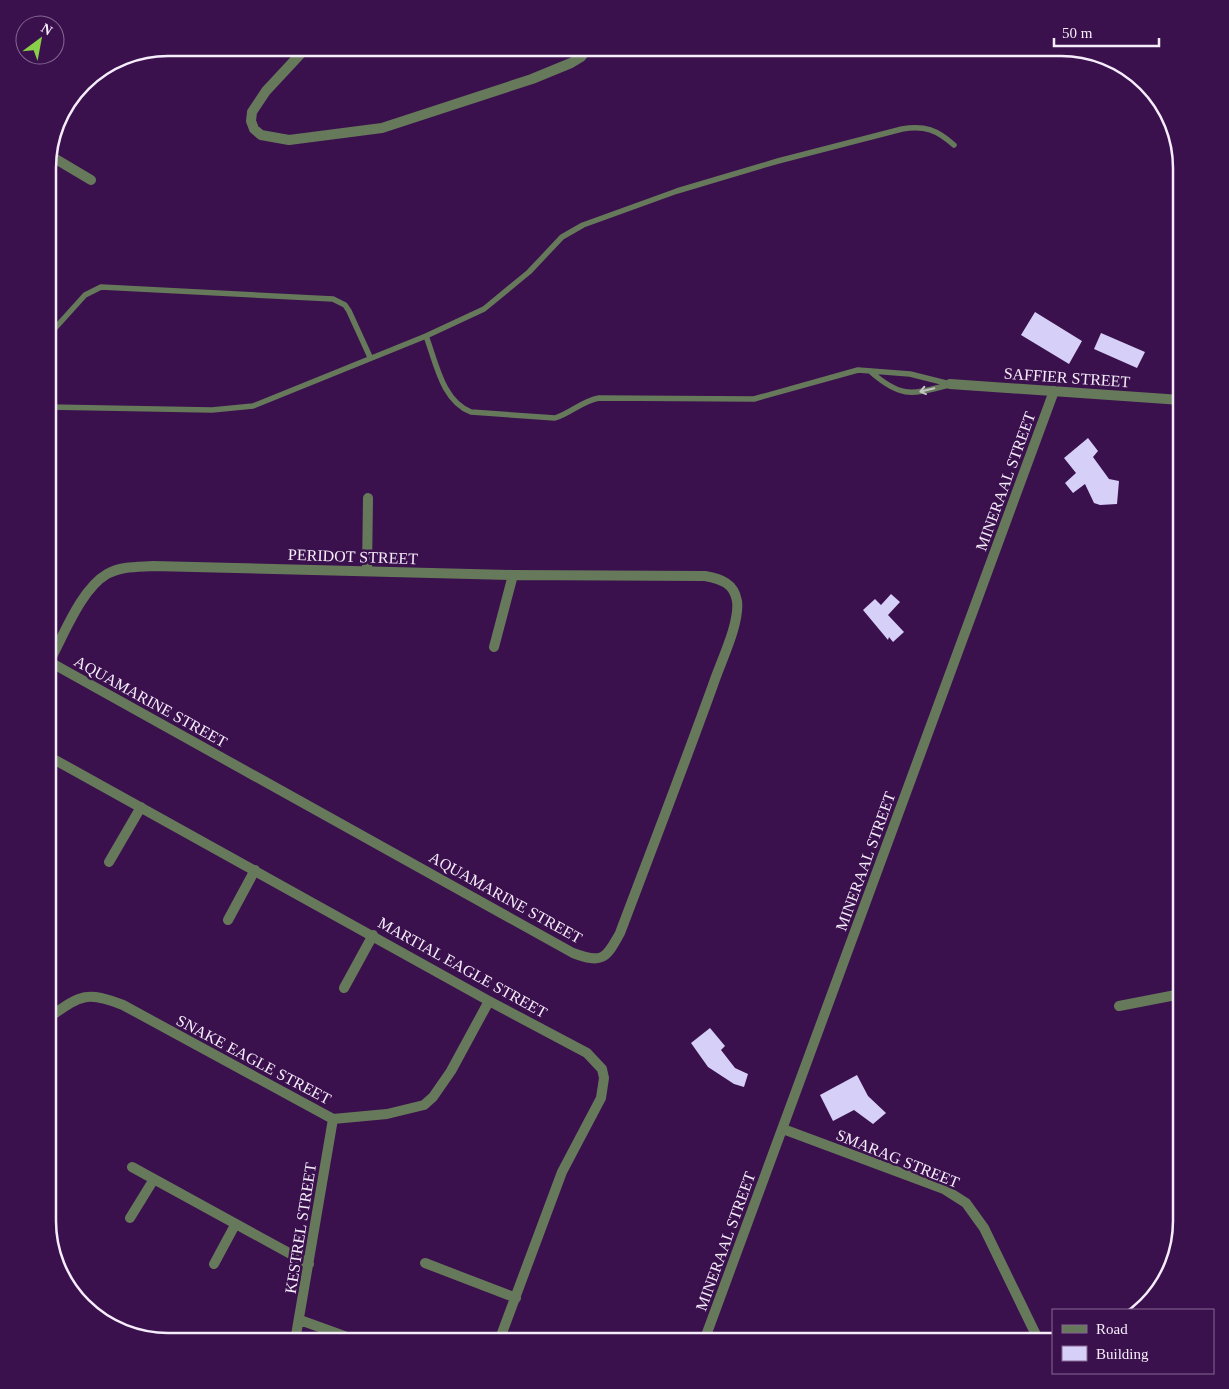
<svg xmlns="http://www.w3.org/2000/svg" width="1229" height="1389" font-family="Georgia,serif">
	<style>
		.building { fill: #d6cff7 }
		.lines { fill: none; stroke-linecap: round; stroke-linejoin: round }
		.service { stroke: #67795b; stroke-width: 5.5 }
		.minor { stroke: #67795b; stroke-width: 10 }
		.oneway { stroke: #c4c4c4 }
		.labels { text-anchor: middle; stroke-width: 5; stroke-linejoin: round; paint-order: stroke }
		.street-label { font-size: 16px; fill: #f6edfc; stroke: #3a114d }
		.rim { fill: none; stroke: #f6edfc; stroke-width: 2.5 }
	</style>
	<rect width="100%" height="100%" fill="#3a114d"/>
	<path class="building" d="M1035 312 1082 341 1069 364 1021 335Z
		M1101 333 1145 352 1137 368 1094 349Z
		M1088 438 1098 451 1093 457 1109 479 1119 481 1117 504 1100 505 1094 503 1085 484 1073 493 1065 483 1076 473 1064 458Z
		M891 594 900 602 888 615 904 632 893 642 889 637 888 640 863 610 875 599 881 605Z
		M710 1028 725 1046 721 1050 735 1068 748 1074 744 1087 734 1084 708 1067 691 1043Z
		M857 1075 868 1096 886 1113 873 1124 854 1110 833 1121 820 1095Z"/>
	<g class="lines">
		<path class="service" d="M48 336 85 295 101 287 333 299 345 305 349 311 370 357
			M426 336C436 362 442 401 471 412L555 418C571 413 582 401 599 398L754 399 858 370 910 374 950 384
			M871 372C902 399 912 394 949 385
			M48 407 212 410 253 406 426 336 484 309 529 272 562 237 583 225 677 191 778 161 902 129C925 125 937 130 954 145"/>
		<path class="minor" d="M306 48 266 91 252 112 251 121 254 129 261 135 289 140 382 128 532 79 571 63 581 57 588 48
			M49 155 91 180
			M950 384 1181 400
			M367 571 368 498
			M494 647 513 575
			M48 661 573 953C602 964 606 959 620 933 651 851 683 768 713 685 720 663 740 624 737 601 734 583 721 579 705 576L513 575 153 566C138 567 121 566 107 574 81 589 64 635 49 662
			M48 756 489 1001 587 1053 602 1069 604 1078 601 1098 562 1172 499 1341
			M109 862 141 807
			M228 920 255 870
			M344 988 373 935
			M1119 1006 1181 994
			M48 1018C80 996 85 990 123 1005L333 1119 387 1114 424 1105 433 1097 451 1071 489 1001
			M783 1129 944 1189 966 1203 984 1228 1039 1341
			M132 1167 309 1264
			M130 1218 154 1179
			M425 1263 516 1298
			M214 1264 235 1225
			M300 1320 358 1341
			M705 1337 715 1341
			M295 1341 333 1119
			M704 1341 1054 391"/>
	</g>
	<defs><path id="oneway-shaft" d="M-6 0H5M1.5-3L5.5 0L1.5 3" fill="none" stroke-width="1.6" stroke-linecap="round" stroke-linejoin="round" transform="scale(1.25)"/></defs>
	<use class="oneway" href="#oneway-shaft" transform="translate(927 390) rotate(167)"/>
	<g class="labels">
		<g class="street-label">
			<text transform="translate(1067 377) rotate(4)" y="6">SAFFIER STREET</text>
			<text transform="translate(1005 481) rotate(-70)" y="6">MINERAAL STREET</text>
			<text transform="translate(353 556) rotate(2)" y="6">PERIDOT STREET</text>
			<text transform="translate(151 701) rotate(29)" y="6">AQUAMARINE STREET</text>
			<text transform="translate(865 861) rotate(-70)" y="6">MINERAAL STREET</text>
			<text transform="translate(506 897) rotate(29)" y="6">AQUAMARINE STREET</text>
			<text transform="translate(463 967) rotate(29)" y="6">MARTIAL EAGLE STREET</text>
			<text transform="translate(254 1059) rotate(28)" y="6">SNAKE EAGLE STREET</text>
			<text transform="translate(898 1158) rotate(22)" y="6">SMARAG STREET</text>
			<text transform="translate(300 1228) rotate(-81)" y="6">KESTREL STREET</text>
			<text transform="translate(725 1241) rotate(-70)" y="6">MINERAAL STREET</text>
		</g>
	</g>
	<path d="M0 0H1229V1389H0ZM168 56H1061A112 112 0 0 1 1173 168V1221A112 112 0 0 1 1061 1333H168A112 112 0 0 1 56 1221V168A112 112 0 0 1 168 56Z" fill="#3a114d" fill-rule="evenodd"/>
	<path class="rim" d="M168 56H1061A112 112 0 0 1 1173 168V1221A112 112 0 0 1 1061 1333H168A112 112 0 0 1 56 1221V168A112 112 0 0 1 168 56Z"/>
	<rect x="1052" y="1309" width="162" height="65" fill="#3a114d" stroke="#856993"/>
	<rect x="1062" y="1325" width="25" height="8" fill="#67795b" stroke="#856993"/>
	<text x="1096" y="1334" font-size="15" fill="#f6edfc">Road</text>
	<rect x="1062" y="1346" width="25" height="15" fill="#d6cff7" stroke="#856993"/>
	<text x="1096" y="1359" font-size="15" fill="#f6edfc">Building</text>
	<g transform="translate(40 40) rotate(32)"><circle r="24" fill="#3a114d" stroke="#856993"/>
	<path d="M0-4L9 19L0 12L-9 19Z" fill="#89cf48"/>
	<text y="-8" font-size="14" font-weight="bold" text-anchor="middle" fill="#f6edfc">N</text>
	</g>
	<path d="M1054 38v8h105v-8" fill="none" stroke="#f6edfc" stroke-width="2.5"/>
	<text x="1062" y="38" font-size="15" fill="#f6edfc" stroke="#3a114d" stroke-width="4" paint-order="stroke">50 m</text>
</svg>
